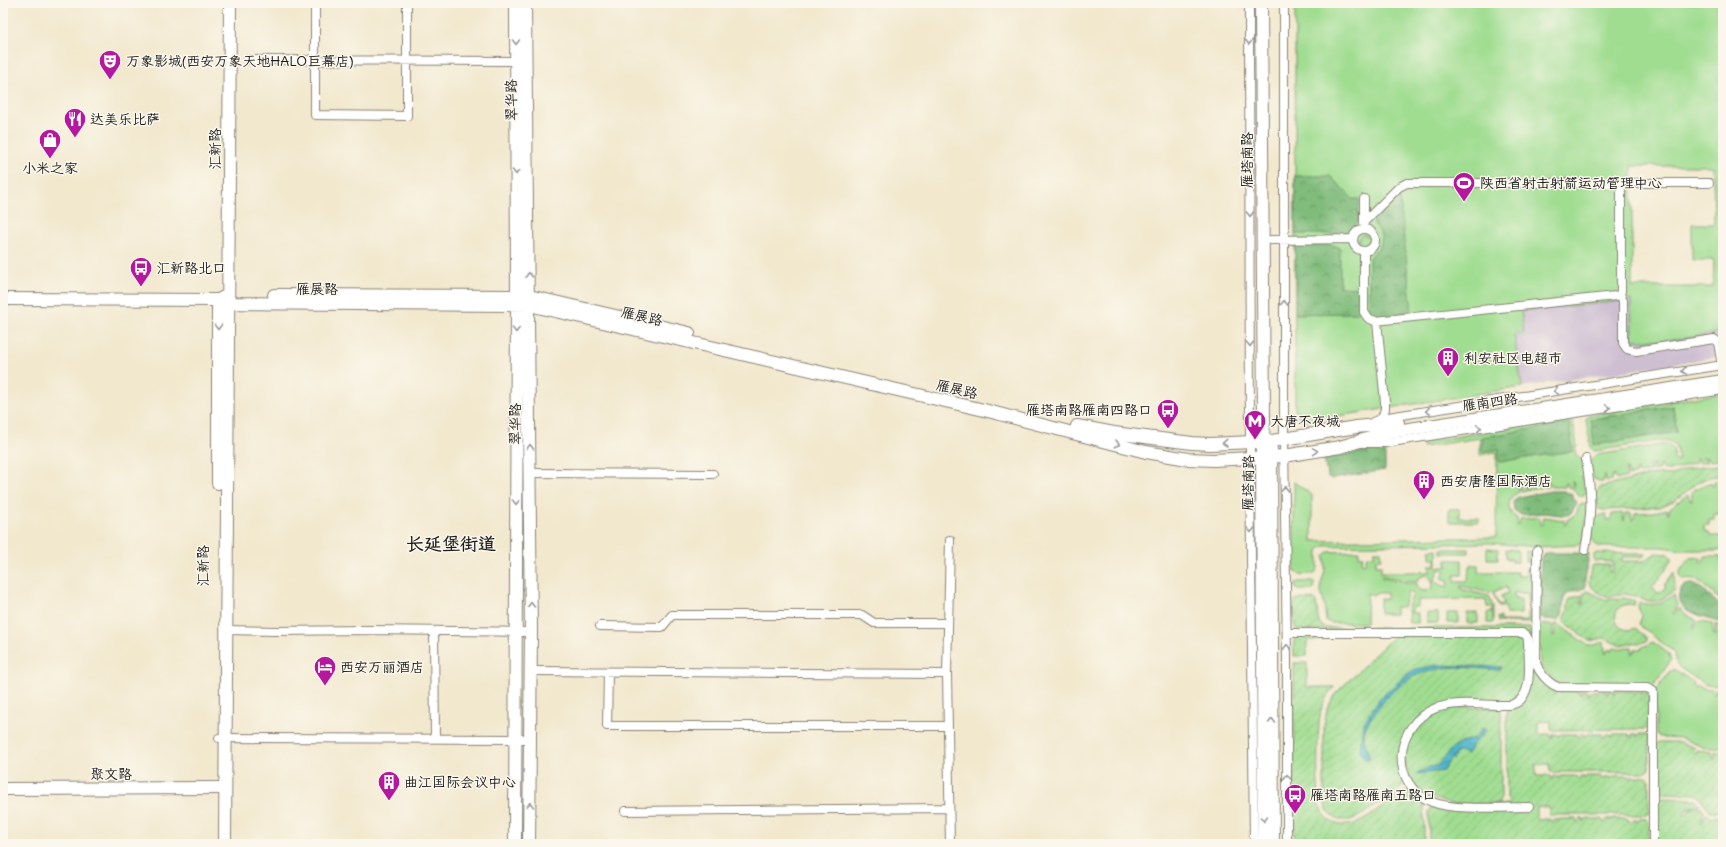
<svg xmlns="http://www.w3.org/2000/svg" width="1726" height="847" font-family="Delius,'LXGW WenKai TC',sans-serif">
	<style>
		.industrial { fill: #cdbed2 }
		.grass { fill: #a0dd91; stroke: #5e7c56; fill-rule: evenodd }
		.forest { fill: url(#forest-crowns); stroke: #4e6c4c }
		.garden { fill: url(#garden-furrows); stroke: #5e7c56 }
		.water { fill: url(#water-waves); stroke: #356974 }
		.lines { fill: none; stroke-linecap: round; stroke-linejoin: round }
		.street-casing { stroke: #878275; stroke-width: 10 }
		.secondary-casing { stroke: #878275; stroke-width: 14 }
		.street { stroke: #fff; stroke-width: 8 }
		.secondary { stroke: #fff; stroke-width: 12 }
		.oneway { stroke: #999 }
		.labels { text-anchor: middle; stroke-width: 3; stroke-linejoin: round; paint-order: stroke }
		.poi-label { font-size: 14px; fill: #1c1c1c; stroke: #fbf7ec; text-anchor: start }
		.street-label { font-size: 14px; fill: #1c1c1c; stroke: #fbf7ec }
		.district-label { font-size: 18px; font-weight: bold; fill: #1c1c1c; stroke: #fbf7ec }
	</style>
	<defs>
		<pattern id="forest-crowns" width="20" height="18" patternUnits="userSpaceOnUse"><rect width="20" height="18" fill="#80bc7b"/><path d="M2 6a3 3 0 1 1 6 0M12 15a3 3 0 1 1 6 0" fill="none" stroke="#689864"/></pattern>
		<pattern id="garden-furrows" width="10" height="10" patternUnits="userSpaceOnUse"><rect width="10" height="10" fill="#a0dd91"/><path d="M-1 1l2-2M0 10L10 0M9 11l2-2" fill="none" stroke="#89bd7c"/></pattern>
		<pattern id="water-waves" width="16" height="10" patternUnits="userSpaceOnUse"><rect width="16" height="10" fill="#4eb6cd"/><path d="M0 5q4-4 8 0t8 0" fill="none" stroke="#4093a6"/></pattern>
	</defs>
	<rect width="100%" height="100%" fill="#fbf7ec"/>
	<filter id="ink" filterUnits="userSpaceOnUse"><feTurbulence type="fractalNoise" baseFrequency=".025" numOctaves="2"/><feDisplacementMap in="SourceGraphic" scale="8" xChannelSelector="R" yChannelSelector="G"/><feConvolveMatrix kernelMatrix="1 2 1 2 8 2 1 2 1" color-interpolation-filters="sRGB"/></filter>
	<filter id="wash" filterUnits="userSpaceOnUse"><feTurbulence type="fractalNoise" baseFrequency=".012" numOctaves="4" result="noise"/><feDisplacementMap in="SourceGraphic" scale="16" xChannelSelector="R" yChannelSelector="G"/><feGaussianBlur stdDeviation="0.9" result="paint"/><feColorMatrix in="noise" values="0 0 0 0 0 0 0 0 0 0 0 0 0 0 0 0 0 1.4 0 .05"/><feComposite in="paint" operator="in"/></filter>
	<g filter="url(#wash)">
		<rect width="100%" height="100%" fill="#f2e8ce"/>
		<path class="industrial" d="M1632 300 1723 332V356L1522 387 1514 335 1524 333 1520 311Z"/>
		<path class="grass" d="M1295 3H1723V332L1676 340H1632L1631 300 1521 311 1524 333 1514 335 1522 387 1307 421 1299 418 1295 410ZM1632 166H1713L1714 224H1692V260H1714L1713 287H1632Z
			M1723 393V459L1721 455 1719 456V460L1709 461 1707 457H1702V459L1706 458V462L1699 463 1698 459H1696V463C1682 465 1677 473 1662 469L1661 465H1659V469L1652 471 1651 467 1655 466V465H1649L1650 472 1639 474 1637 469H1636V474L1629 476 1627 468H1626L1627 477 1616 480 1614 475 1612 476V480L1606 482 1604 475 1603 482H1599L1594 479C1591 471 1587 459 1596 455L1667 444 1673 449 1675 460H1679L1675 444 1666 440 1594 451 1591 448 1586 420 1589 415Z
			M1569 418 1573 422 1577 447H1575L1576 455 1583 461 1587 491 1582 497 1579 496 1573 490 1575 485 1574 481H1571L1573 482 1571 488 1568 487 1567 483H1566L1565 487H1551L1549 481 1547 482 1548 483V487H1544L1543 483 1542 484 1541 488 1528 490 1526 485H1523L1525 486 1526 490 1521 491 1520 487H1518L1519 492C1507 498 1505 511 1517 518V525L1519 524 1520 519 1539 517 1540 524 1542 525 1544 517 1564 520V524L1566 525 1567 520 1576 514 1580 505 1584 504 1588 511 1583 541 1579 545 1536 547 1490 543 1324 546 1318 550V568L1316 572C1311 575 1298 576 1294 571V482L1312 495V541L1496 537 1497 452 1480 455V438L1423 447V442Z
			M1723 480V509H1720L1719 514H1714V520H1709V525H1704V531L1709 532 1710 536H1723V550H1681L1663 547H1601C1587 544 1589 523 1599 516L1606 515 1607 520H1611L1612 514 1622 513 1624 521 1625 513H1631L1632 520H1634L1635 513 1654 512 1667 509V513H1669L1670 508 1688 494 1690 500H1692V491L1711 482 1712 486H1714V481Z
			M1449 509H1459V518H1479V522H1449Z
			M1487 548 1498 549V559H1487Z
			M1437 549V567H1447V560H1462V575H1455V581H1468L1469 567H1472V565H1478V572H1518V575H1526V568H1532V562H1526V551L1532 553V622L1529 623 1498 622 1497 617H1500V621H1528V593H1514V599H1521V614H1506V607H1499L1493 592 1490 593 1461 586V589L1489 596 1493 607V623H1487V613H1492V607H1487L1486 599 1418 600V607H1412V613H1418V623H1409L1408 607 1413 594 1408 592 1403 607H1395V614H1380V599H1387V593H1374V595L1367 593 1366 623H1332L1326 621 1324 603 1320 588 1325 570V555L1328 552 1359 551V556H1363L1361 563 1365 564 1367 556H1374V551H1381V559H1376V565H1381V572H1430V565H1436V559H1430V550ZM1439 569 1445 571 1442 578 1449 581 1447 587 1434 582ZM1426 575 1430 577 1433 583 1431 589 1425 591 1420 590 1417 584 1382 578V576L1417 582 1420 577ZM1506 587 1508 593 1501 596 1504 603 1498 605 1493 592Z
			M1441 549H1469V553H1441Z
			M1506 549 1518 550V562H1512V559H1506Z
			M1705 556H1720L1721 563H1722L1723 556V600C1711 597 1708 583 1695 580 1691 579 1687 580 1683 579L1680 577V571L1690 558 1701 557 1700 563H1702Z
			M1298 582H1313L1314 584V589L1312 590H1297L1295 585Z
			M1674 595 1677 606 1672 613 1674 614 1679 608 1687 615 1697 620 1692 628 1693 629 1700 621 1712 623 1713 635H1715V624L1723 628V686L1705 685 1679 667 1677 664 1674 652 1639 625 1642 616 1638 607 1639 603C1657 606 1659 604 1674 595Z
			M1427 613H1438V623H1427Z
			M1447 613H1458V623H1447Z
			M1467 613H1478V623H1467Z
			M1543 624H1552L1553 636 1555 635V624H1558L1587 645H1594L1604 642 1605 653H1607V650H1613L1614 648C1620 650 1626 646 1632 647V653H1634V650H1641V648L1653 642 1669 654 1671 660 1656 682 1652 685H1561L1553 681 1540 666 1539 628Z
			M1673 670 1677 671 1694 683 1693 687 1694 688 1697 686 1703 689 1712 690 1713 694H1715V690H1723V748H1705L1681 738 1660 737 1656 735V690L1669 673Z"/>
		<path class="forest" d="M1295 176H1330L1353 199H1359L1358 223 1346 234H1295Z
			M1398 197 1400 200 1412 312 1375 316 1371 314 1369 310V259C1373 249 1386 247 1380 233 1378 228 1374 226 1373 221L1395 198Z
			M1295 245H1334L1338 247 1340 250V287L1359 288V310L1357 313 1295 314Z
			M1673 406 1677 432 1594 445 1591 419Z
			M1569 423 1573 451 1499 462V449L1482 452V437Z
			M1385 448V470L1332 479 1327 476 1324 458Z
			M1551 491H1564L1572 495 1576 503 1572 512 1568 515H1562L1543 513 1521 515 1514 510 1513 502 1518 497Z
			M1547 553H1587L1589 554 1585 580V588C1580 591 1572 590 1567 594 1559 601 1567 614 1558 620L1543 619 1539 616 1541 557Z
			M1692 584C1706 587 1709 601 1723 605V623C1712 617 1668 613 1681 590 1683 586 1687 584 1692 584Z"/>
		<path class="garden" d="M1358.5 240a5.5 5.5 0 1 1 11 0a5.5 5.5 0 1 1-11 0Z
			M1723 464V475L1710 477 1698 482 1674 501 1659 507 1604 510 1599 509 1594 502 1595 493 1601 487 1657 474 1672 475 1687 469Z
			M1596 553 1646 554 1642 557H1622V561H1644L1656 553 1668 554 1671 557V561L1652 588 1658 593 1665 589V584L1674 572 1675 590C1669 594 1663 600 1656 601 1645 603 1636 595 1625 594 1619 593 1613 598 1606 596 1600 594 1592 589 1589 583L1591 567 1593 565H1610V572H1613V562L1594 561V555Z
			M1588 591 1607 600 1624 598 1635 601 1634 605C1607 599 1612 638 1635 628L1646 637V641L1639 644 1630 643 1619 645 1604 638 1589 641 1565 623 1564 620 1567 613 1569 599 1581 595V604L1583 605V594Z
			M1296 599 1315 600C1320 610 1314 622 1325 628H1531L1532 629 1534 663 1553 689 1554 694H1555L1556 690H1560L1561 694H1562L1563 691H1580V694H1582V691H1587V694H1589V691H1606V694H1608V691H1614V694H1615L1616 691H1632L1633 694H1634L1635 691H1640V694H1642V691L1649 693V727L1647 729 1551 730V721L1538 722V734H1550L1551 737H1553V734H1557L1558 737 1560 734H1576L1577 737H1579L1580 734H1584V737L1587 734H1602L1603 737H1606V734H1610L1611 737 1613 734H1629L1630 737H1632V734H1637V737L1639 734H1647L1649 737V770L1647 772H1550V764H1536V776H1550L1551 779H1553V776H1557L1558 779 1560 776H1576L1577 779H1579L1580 776 1584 777V779L1587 776H1602L1603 779H1606V776L1610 777 1611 779 1613 776H1629L1630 779H1632V776L1637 777V779L1639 776 1647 777 1649 779V812L1647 815H1549V807H1537V819H1550L1551 822H1553V819H1557L1558 822 1560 819H1576L1577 822H1579L1580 819H1584V822L1587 819H1602L1603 822H1606L1607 819H1610L1611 822 1613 819H1628L1630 822H1632L1633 819H1637V822L1639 819H1647L1649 822V841L1647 844H1429V811L1432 807 1510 804 1507 798V713L1509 708 1523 702 1530 635 1297 630C1292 625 1291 604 1296 599Z
			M1318 635V640H1307V656H1294C1294 649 1292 640 1297 636Z
			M1394 636H1525V677L1523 692 1514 702H1453L1407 729 1402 787 1360 816 1350 820H1339L1333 816 1327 810 1324 801V726L1327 709 1335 694Z
			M1294 663H1307V687H1335C1328 694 1323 702 1321 711 1317 723 1316 798 1321 809 1324 818 1332 824 1342 825 1368 829 1394 788 1412 792L1424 803V844H1294Z
			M1464 707 1498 708 1501 711V798L1498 804H1450L1426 796 1410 780 1404 758 1410 734 1422 720 1443 709Z
			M1659 742H1680L1695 748 1693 752 1694 753 1698 750 1712 752 1713 759H1715V752H1723V812L1710 811 1700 797 1696 794 1657 793 1656 744Z
			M1659 798 1696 799 1700 805 1689 807 1683 814 1685 815 1691 808 1701 807 1704 812 1701 823 1702 824 1706 814 1711 816 1720 817 1721 827H1723V817V844H1656V801Z"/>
		<path class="water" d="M1437 665 1501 667 1499 670C1481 669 1462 666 1444 668 1434 670 1423 672 1414 676 1398 684 1365 717 1364 735 1364 743 1368 752 1370 759H1365L1360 750 1363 724 1379 699 1409 673 1416 669Z
			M1481 729H1485V732L1472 745 1467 754 1464 752H1456L1453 760 1451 758 1443 771 1416 774 1429 767 1437 766C1448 752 1457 741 1476 738Z"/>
	</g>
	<g filter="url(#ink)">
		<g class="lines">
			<g class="street-casing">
				<path id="street" d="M315 3V115L407 116V3
					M1249 3 1250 458 1254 844
					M1284 3V439L1287 660V844
					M248 60 516 61
					M1617 183H1709
					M1364 199V223
					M1364 222 1399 187 1407 183H1617L1621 188V291L1620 294 1616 296 1375 321 1368 318 1364 312V251
					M1353 240a11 11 0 1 1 22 0a11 11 0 1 1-22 0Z
					M1271 240 1353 239
					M1620 294 1623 301V343L1627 349 1636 351 1714 339 1718 342 1723 372
					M1377 321 1385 402V409L1382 418
					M1373 422 1382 418 1723 365
					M1364 443H1385L1723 390
					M530 473 713 474
					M1537 550 1536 662C1538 672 1549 684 1558 687L1647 688 1653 691V844
					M1585 550C1592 514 1592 495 1586 459
					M600 626 662 627 672 615H862L874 623H948
					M226 630 276 631 368 630 531 632
					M434 632 435 738
					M1287 633H1522L1526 635 1528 639C1528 659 1536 702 1509 705 1485 706 1459 700 1436 708 1394 724 1388 784 1432 802 1455 811 1503 807 1529 807
					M531 671 947 674
					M608 672 607 726H948
					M219 738 530 739
					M625 811 949 808
					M950 844 947 674 950 540"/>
			</g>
			<g class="secondary-casing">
				<path id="secondary" d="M525 3 531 632 529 844
					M1261 3 1264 422 1262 458 1264 844
					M274 295 529 296 689 333
					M3 299 218 300 228 303 529 305 984 410 1146 452 1188 459 1214 460 1284 456 1340 447 1390 432 1723 381
					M1077 426 1114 433 1192 443 1210 444 1272 441 1356 427 1398 423
					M1271 449 1273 844
					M218 483V300L224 297
					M3 789 218 788
					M225 844 230 3
					M515 844 517 296 516 3"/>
			</g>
			<use href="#street" class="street"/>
			<use href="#secondary" class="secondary"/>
		</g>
		<defs><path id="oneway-chevron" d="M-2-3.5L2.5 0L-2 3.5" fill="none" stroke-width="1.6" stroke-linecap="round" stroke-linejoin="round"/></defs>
		<g class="oneway">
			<use href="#oneway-chevron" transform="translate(516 42) rotate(90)"/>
			<use href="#oneway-chevron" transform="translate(1249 42) rotate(90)"/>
			<use href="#oneway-chevron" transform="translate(516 172) rotate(90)"/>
			<use href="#oneway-chevron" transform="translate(1250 214) rotate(90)"/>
			<use href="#oneway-chevron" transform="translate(529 275) rotate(-91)"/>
			<use href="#oneway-chevron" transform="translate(1284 303) rotate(-90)"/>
			<use href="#oneway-chevron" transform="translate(218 327) rotate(90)"/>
			<use href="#oneway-chevron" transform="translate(516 330) rotate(90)"/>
			<use href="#oneway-chevron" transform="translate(1250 344) rotate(90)"/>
			<use href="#oneway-chevron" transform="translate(1684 371) rotate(171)"/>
			<use href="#oneway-chevron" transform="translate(1556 391) rotate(171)"/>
			<use href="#oneway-chevron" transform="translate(1608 408) rotate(-9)"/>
			<use href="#oneway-chevron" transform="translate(1428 411) rotate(171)"/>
			<use href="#oneway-chevron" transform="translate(1479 428) rotate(-9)"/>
			<use href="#oneway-chevron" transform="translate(1225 443) rotate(178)"/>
			<use href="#oneway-chevron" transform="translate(1117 444) rotate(15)"/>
			<use href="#oneway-chevron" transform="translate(530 447) rotate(-90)"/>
			<use href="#oneway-chevron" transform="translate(1315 451) rotate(-9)"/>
			<use href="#oneway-chevron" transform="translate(1285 489) rotate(-91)"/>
			<use href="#oneway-chevron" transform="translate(516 502) rotate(90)"/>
			<use href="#oneway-chevron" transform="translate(1251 530) rotate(90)"/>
			<use href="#oneway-chevron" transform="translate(531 605) rotate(-90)"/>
			<use href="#oneway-chevron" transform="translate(1287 647) rotate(-91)"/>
			<use href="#oneway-chevron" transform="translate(1272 721) rotate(-90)"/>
			<use href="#oneway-chevron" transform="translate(1287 777) rotate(-90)"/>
			<use href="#oneway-chevron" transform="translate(530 805) rotate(-90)"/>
			<use href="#oneway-chevron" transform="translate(1264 819) rotate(90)"/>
		</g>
	</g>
	<defs>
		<g id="theatre-pin" transform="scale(1.15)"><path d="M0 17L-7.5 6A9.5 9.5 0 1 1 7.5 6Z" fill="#b5179e" stroke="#fbf7ec"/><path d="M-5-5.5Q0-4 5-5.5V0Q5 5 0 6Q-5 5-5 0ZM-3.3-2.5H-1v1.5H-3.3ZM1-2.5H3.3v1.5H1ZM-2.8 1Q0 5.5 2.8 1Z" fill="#fff"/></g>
		<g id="restaurant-pin" transform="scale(1.15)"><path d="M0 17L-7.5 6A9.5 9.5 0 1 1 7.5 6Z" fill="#b5179e" stroke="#fbf7ec"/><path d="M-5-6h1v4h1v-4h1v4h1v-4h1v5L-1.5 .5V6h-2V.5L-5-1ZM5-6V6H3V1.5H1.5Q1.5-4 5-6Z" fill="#fff"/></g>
		<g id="shop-pin" transform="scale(1.15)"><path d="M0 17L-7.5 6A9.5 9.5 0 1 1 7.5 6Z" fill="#b5179e" stroke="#fbf7ec"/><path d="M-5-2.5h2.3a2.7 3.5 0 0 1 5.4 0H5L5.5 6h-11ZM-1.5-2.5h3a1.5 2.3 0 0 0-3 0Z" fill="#fff"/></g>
		<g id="stadium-pin" transform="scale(1.15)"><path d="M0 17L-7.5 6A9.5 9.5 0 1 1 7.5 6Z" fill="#b5179e" stroke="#fbf7ec"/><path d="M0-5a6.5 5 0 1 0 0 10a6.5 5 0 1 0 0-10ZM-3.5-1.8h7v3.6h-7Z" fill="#fff"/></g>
		<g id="bus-pin" transform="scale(1.15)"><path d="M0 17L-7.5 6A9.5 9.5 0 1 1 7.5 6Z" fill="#b5179e" stroke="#fbf7ec"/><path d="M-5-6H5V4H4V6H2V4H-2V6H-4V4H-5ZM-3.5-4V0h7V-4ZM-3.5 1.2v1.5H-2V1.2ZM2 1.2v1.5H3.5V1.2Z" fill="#fff"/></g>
		<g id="building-pin" transform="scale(1.15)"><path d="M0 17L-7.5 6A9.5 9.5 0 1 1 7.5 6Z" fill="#b5179e" stroke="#fbf7ec"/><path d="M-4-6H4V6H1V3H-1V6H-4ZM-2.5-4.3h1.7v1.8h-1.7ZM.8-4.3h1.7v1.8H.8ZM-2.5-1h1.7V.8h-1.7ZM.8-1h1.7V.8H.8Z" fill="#fff"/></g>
		<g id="metro-pin" transform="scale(1.15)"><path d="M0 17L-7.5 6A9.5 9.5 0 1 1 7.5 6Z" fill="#b5179e" stroke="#fbf7ec"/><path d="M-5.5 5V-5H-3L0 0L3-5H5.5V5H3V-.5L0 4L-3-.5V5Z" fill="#fff"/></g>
		<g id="hotel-pin" transform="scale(1.15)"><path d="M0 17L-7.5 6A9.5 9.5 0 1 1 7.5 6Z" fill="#b5179e" stroke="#fbf7ec"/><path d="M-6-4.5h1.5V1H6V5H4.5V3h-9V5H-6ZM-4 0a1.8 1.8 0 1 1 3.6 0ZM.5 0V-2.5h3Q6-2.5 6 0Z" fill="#fff"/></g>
	</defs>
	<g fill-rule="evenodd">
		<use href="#theatre-pin" x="110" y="61"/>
		<use href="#restaurant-pin" x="75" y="119"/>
		<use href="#shop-pin" x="50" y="140"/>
		<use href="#stadium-pin" x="1464" y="183"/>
		<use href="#bus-pin" x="141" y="268"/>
		<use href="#building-pin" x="1448" y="358"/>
		<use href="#bus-pin" x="1168" y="410"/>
		<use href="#metro-pin" x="1255" y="421"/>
		<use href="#building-pin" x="1424" y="481"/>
		<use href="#hotel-pin" x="325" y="667"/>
		<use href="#building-pin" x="389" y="782"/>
		<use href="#bus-pin" x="1295" y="795"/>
	</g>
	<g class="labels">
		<g class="poi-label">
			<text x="126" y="66">万象影城(西安万象天地HALO巨幕店)</text>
			<text x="90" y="124">达美乐比萨</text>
			<text x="50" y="173" text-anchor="middle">小米之家</text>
			<text x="1480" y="188">陕西省射击射箭运动管理中心</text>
			<text x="156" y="273">汇新路北口</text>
			<text x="1464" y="363">利安社区电超市</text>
			<text x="1152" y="415" text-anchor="end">雁塔南路雁南四路口</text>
			<text x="1270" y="426">大唐不夜城</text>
			<text x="1440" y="486">西安唐隆国际酒店</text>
			<text x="340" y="672">西安万丽酒店</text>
			<text x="404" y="787">曲江国际会议中心</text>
			<text x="1310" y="800">雁塔南路雁南五路口</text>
		</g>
		<g class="street-label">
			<text transform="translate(511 100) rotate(-91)" y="5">翠华路</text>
			<text transform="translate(215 149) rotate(-90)" y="5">汇新路</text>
			<text transform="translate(1247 160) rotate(-90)" y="5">雁塔南路</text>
			<text x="317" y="294">雁展路</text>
			<text transform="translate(642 316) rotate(13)" y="5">雁展路</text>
			<text transform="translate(957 389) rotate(13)" y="5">雁展路</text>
			<text transform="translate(1490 402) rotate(-8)" y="5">雁南四路</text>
			<text transform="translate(515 424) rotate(-90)" y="5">翠华路</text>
			<text transform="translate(1248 483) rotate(-89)" y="5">雁塔南路</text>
			<text transform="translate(203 566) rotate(-90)" y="5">汇新路</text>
			<text x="111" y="779">聚文路</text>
		</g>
		<g class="district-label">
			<text x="451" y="550">长延堡街道</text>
		</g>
	</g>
	<rect width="1726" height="847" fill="none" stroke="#fbf7ec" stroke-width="16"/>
</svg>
